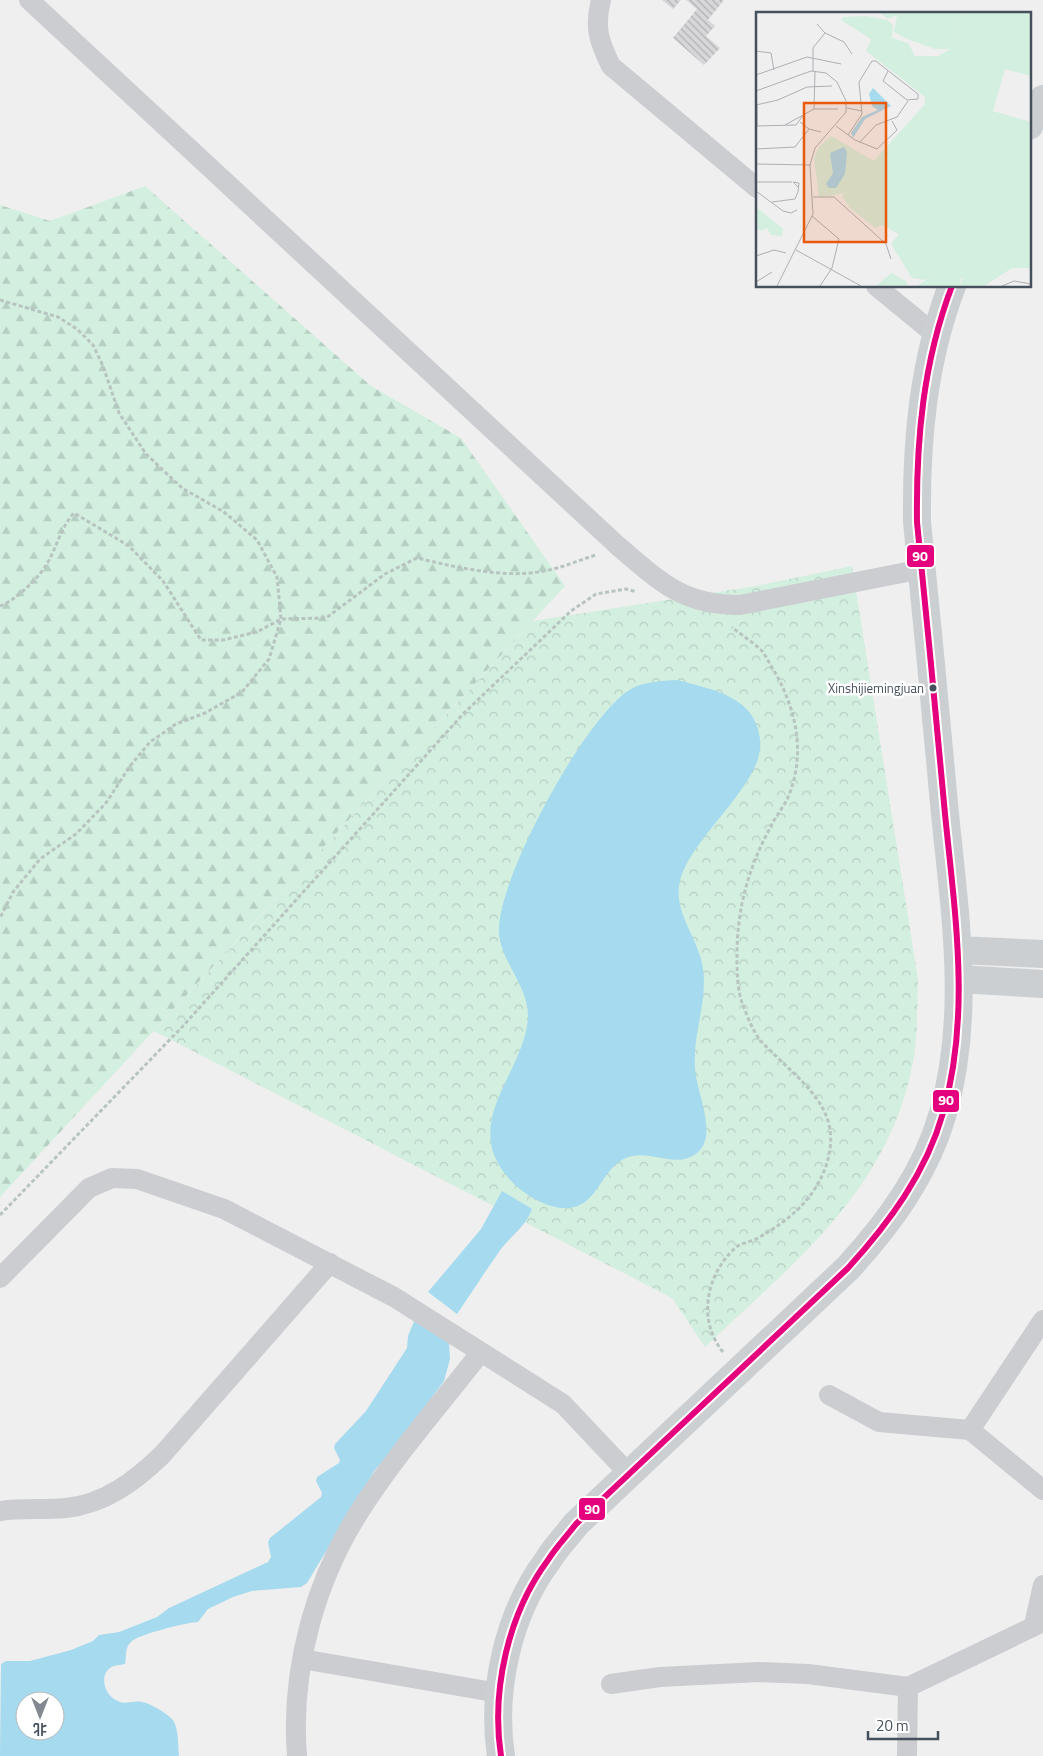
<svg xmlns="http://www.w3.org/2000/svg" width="1043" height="1756" font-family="'Titillium Web','Noto Sans SC',sans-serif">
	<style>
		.forest { fill: url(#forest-firs) }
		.park { fill: url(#park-crowns) }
		.water { fill: #a6daee; fill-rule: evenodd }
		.building { fill: url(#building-back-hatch) }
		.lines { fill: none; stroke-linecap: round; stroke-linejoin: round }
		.path { stroke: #b8c4c1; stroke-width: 3; stroke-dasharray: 4 2.5; stroke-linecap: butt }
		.street { stroke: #cbcdd0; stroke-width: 20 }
		.secondary { stroke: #cccfd1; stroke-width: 28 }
		.bus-1-casing { stroke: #fff; stroke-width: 10 }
		.bus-1 { stroke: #e5007d; stroke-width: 6 }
		.bus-dot { fill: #46505c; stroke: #fff; stroke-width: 2 }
		.labels { text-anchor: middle; stroke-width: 5; stroke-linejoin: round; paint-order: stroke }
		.bus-label { font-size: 13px; fill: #46505c; stroke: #fff; text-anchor: end }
		.inset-road { fill: none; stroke: #acafb4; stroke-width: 1 }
		.view { fill: #e8590c; fill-opacity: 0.15; stroke: #e8590c; stroke-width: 2.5 }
		.inset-edge { fill: none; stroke: #46505c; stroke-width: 2.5 }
		.line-badge { stroke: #fff; stroke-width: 2 }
		.badge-label { font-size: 14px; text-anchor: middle; font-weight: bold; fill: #fff }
	</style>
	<defs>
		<pattern id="forest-firs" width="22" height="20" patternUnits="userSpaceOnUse" patternTransform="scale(1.25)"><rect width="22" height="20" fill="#d3efe0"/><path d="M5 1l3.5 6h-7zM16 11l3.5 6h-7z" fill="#b6cfc3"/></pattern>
		<pattern id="park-crowns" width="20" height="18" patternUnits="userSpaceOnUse" patternTransform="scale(1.25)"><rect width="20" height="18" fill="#d3efe0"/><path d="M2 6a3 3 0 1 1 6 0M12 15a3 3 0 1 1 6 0" fill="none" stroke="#b6cfc3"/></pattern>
		<pattern id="building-back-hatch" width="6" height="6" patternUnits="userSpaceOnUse" patternTransform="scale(1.25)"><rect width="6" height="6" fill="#d7d7d9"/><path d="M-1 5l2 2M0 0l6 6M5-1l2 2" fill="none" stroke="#b0b1b3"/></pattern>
	</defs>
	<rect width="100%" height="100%" fill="#f0efef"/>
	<path class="forest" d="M145 186 371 386 461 438 565 586 0 1197V205L50 221Z"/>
	<path class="park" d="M852 566 918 979C917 1007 918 1035 913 1062 889 1191 794 1262 705 1347L672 1298 154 1031 533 621 756 586Z"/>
	<path class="water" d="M678 680C713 690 755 696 760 739 766 783 690 837 680 881 673 909 694 933 701 959 711 996 692 1031 695 1068 696 1092 719 1136 697 1153 673 1172 645 1143 619 1162 598 1177 595 1210 563 1208 545 1207 526 1195 514 1184 455 1125 524 1076 528 1018 529 986 502 964 499 934 495 882 586 715 631 689 646 681 661 681 678 680Z
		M502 1191 532 1209C526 1226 512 1235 501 1249 486 1270 472 1292 457 1314L428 1292 481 1229Z
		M416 1317 449 1342 450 1359 444 1381 396 1446 375 1470 307 1583 301 1587 252 1591 233 1597 208 1609 198 1622C188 1622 136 1635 131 1642 124 1649 127 1655 125 1664 120 1665 114 1665 110 1668 99 1676 105 1695 116 1700 125 1706 132 1700 142 1702 150 1703 166 1713 172 1719 179 1727 178 1746 179 1756H0L1 1664 6 1661H30L71 1650 93 1641 99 1635 119 1632 157 1617 169 1608 268 1562 271 1557 268 1542 270 1538 321 1497 322 1493 316 1481 317 1477 339 1463 340 1460 334 1448 335 1444 366 1411 407 1348 408 1336ZM25 1701H55V1731H25Z"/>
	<path class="building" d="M662 0H681L673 9Z
		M686 0H724L708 20 715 26 706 36 720 48 704 65 673 38 697 9Z"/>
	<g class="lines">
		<path class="path" d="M0 300 58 317 77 329 93 345 103 366 119 413 146 454 182 488 224 512 257 540 277 577 281 619 269 659 242 692 205 713 176 724 150 742 130 766 106 803 76 834 40 859 13 892 0 918
			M0 606C14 601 33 583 42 571 56 553 58 531 74 513L129 546 163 581 201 640H223L257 632 281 619 326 618 385 574 417 558C455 567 505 579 544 571 562 568 579 560 596 555
			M0 1215 183 1026 463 714 571 611 596 594 626 589 637 592
			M723 1352C697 1320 706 1275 735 1248 740 1243 751 1242 758 1238 788 1221 814 1200 826 1166 843 1115 811 1090 778 1058 772 1052 765 1046 760 1040 753 1031 747 1016 743 1005 737 991 737 970 737 955 737 909 748 869 770 828 775 817 784 807 789 795 806 752 796 708 773 669 769 663 766 656 762 651 753 642 741 635 732 627"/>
		<path class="street" d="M29 0 618 546C660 581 681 605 740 605L922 569
			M601 0C594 27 599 42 611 66L757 188
			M876 286 937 336
			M0 1278 89 1188 112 1178 137 1179 224 1209 394 1297 563 1404 630 1475
			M829 1395 879 1422 970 1430 1043 1490
			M970 1430 1043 1320
			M0 1511C22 1508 44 1510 66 1508 105 1504 135 1481 162 1455L330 1263
			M1034 1625 1043 1585
			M302 1659 499 1693
			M611 1684 660 1677 759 1672 808 1674 908 1687 1043 1622
			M297 1756C290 1668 316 1576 365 1503 400 1450 442 1402 481 1352
			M907 1756 908 1687"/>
		<path class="secondary" d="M1029 126 1043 99
			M958 950 1043 954
			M959 979 1043 984
			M501 1756C491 1690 508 1614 548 1560 556 1547 567 1536 576 1524L848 1268C889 1223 926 1173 943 1113 971 1015 955 914 945 814 936 717 927 619 917 522 916 441 923 362 952 286"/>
		<g class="bus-1-casing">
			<path id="bus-1" d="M501 1756C491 1690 508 1614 548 1560 556 1547 567 1536 576 1524L848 1268C889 1223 926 1173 943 1113 971 1015 955 914 945 814 936 717 927 619 917 522 916 441 923 362 952 286"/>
		</g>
		<use href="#bus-1" class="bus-1"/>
	</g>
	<circle class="bus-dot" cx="933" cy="688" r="4.5"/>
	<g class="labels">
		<g class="bus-label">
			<text x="924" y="693">Xinshijiemingjuan</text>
		</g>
	</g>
	<g transform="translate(756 12)">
		<rect width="275" height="275" fill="#f0efef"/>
		<path d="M205 1H275V64L249 57 237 99 275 110V256H256L228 274H203L207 266 180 261 170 268 156 266 135 232 143 222 126 213 119 216 94 196 86 184 169 92V85L110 39 115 27 85 8 87 5 111 4 131 8 137 13 136 26 152 31 159 44H182L194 37ZM135 261 150 269 152 274H120Z" fill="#d3efe0"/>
		<path d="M124 1H205L194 37H179L151 27 138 20 141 3 132 7Z" fill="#d3efe0"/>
		<path d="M75 124 118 149 88 181 63 186 58 146 63 135ZM0 195 27 217 26 224 15 223 11 216 5 219 0 216ZM199 253 207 259 203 274H161L185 258Z" fill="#d3efe0"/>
		<path d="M117 76 135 94 109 107 97 126 95 121 106 105 122 98 116 94 113 82ZM88 135 91 140 89 162 80 176H73L70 172 77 161 74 141Z" fill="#a6daee"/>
		<path class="inset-road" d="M61 12 69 21 88 30 96 42M0 39 15 41 18 58M57 59V36L69 21M0 63 51 45 85 52M0 79 55 59 70 61 81 70 90 89V100L59 136 54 153M0 93 22 88 51 75 76 74M1 93V114M91 96 106 99M58 97 59 59M44 110 53 117 65 120M29 113 58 97H82M0 114 40 113 48 102M80 114 99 128 121 137 141 118 136 109M92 123 106 102 103 70 116 49H120L121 50 162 82V87L151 88 127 69 132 59M104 130 120 113 141 105 152 89M0 137 39 135 53 117M0 152 54 153 57 202 21 274M0 170H36M0 179 27 199 35 201 41 198M57 185H78L130 232 135 247M16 190 39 187 42 180 43 171 37 170 43 176M56 204 83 227 76 256 64 274M40 238 105 274M0 244 18 238 30 241M0 270 16 260M246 274 258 269 275 272"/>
		<path class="view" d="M48 91H130V230H48Z"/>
		<rect width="275" height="275" class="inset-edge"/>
	</g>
	<g class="line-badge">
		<rect x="906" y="544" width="29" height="24" rx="5" fill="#e5007d"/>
		<rect x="932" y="1089" width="28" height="24" rx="5" fill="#e5007d"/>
		<rect x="578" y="1497" width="28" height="24" rx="5" fill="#e5007d"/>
	</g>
	<g class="badge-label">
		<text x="920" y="561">90</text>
		<text x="946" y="1105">90</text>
		<text x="592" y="1514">90</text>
	</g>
	<g transform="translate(40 1716) rotate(180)"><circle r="24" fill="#ffffff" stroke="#b5b9be"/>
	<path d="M0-4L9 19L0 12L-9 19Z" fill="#82888f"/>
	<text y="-8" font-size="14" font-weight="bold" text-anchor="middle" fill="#46505c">北</text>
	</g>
	<path d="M868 1731v8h70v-8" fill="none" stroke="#46505c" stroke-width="2.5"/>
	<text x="876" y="1731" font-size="15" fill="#46505c" stroke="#ffffff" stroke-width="4" paint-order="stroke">20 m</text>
</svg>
